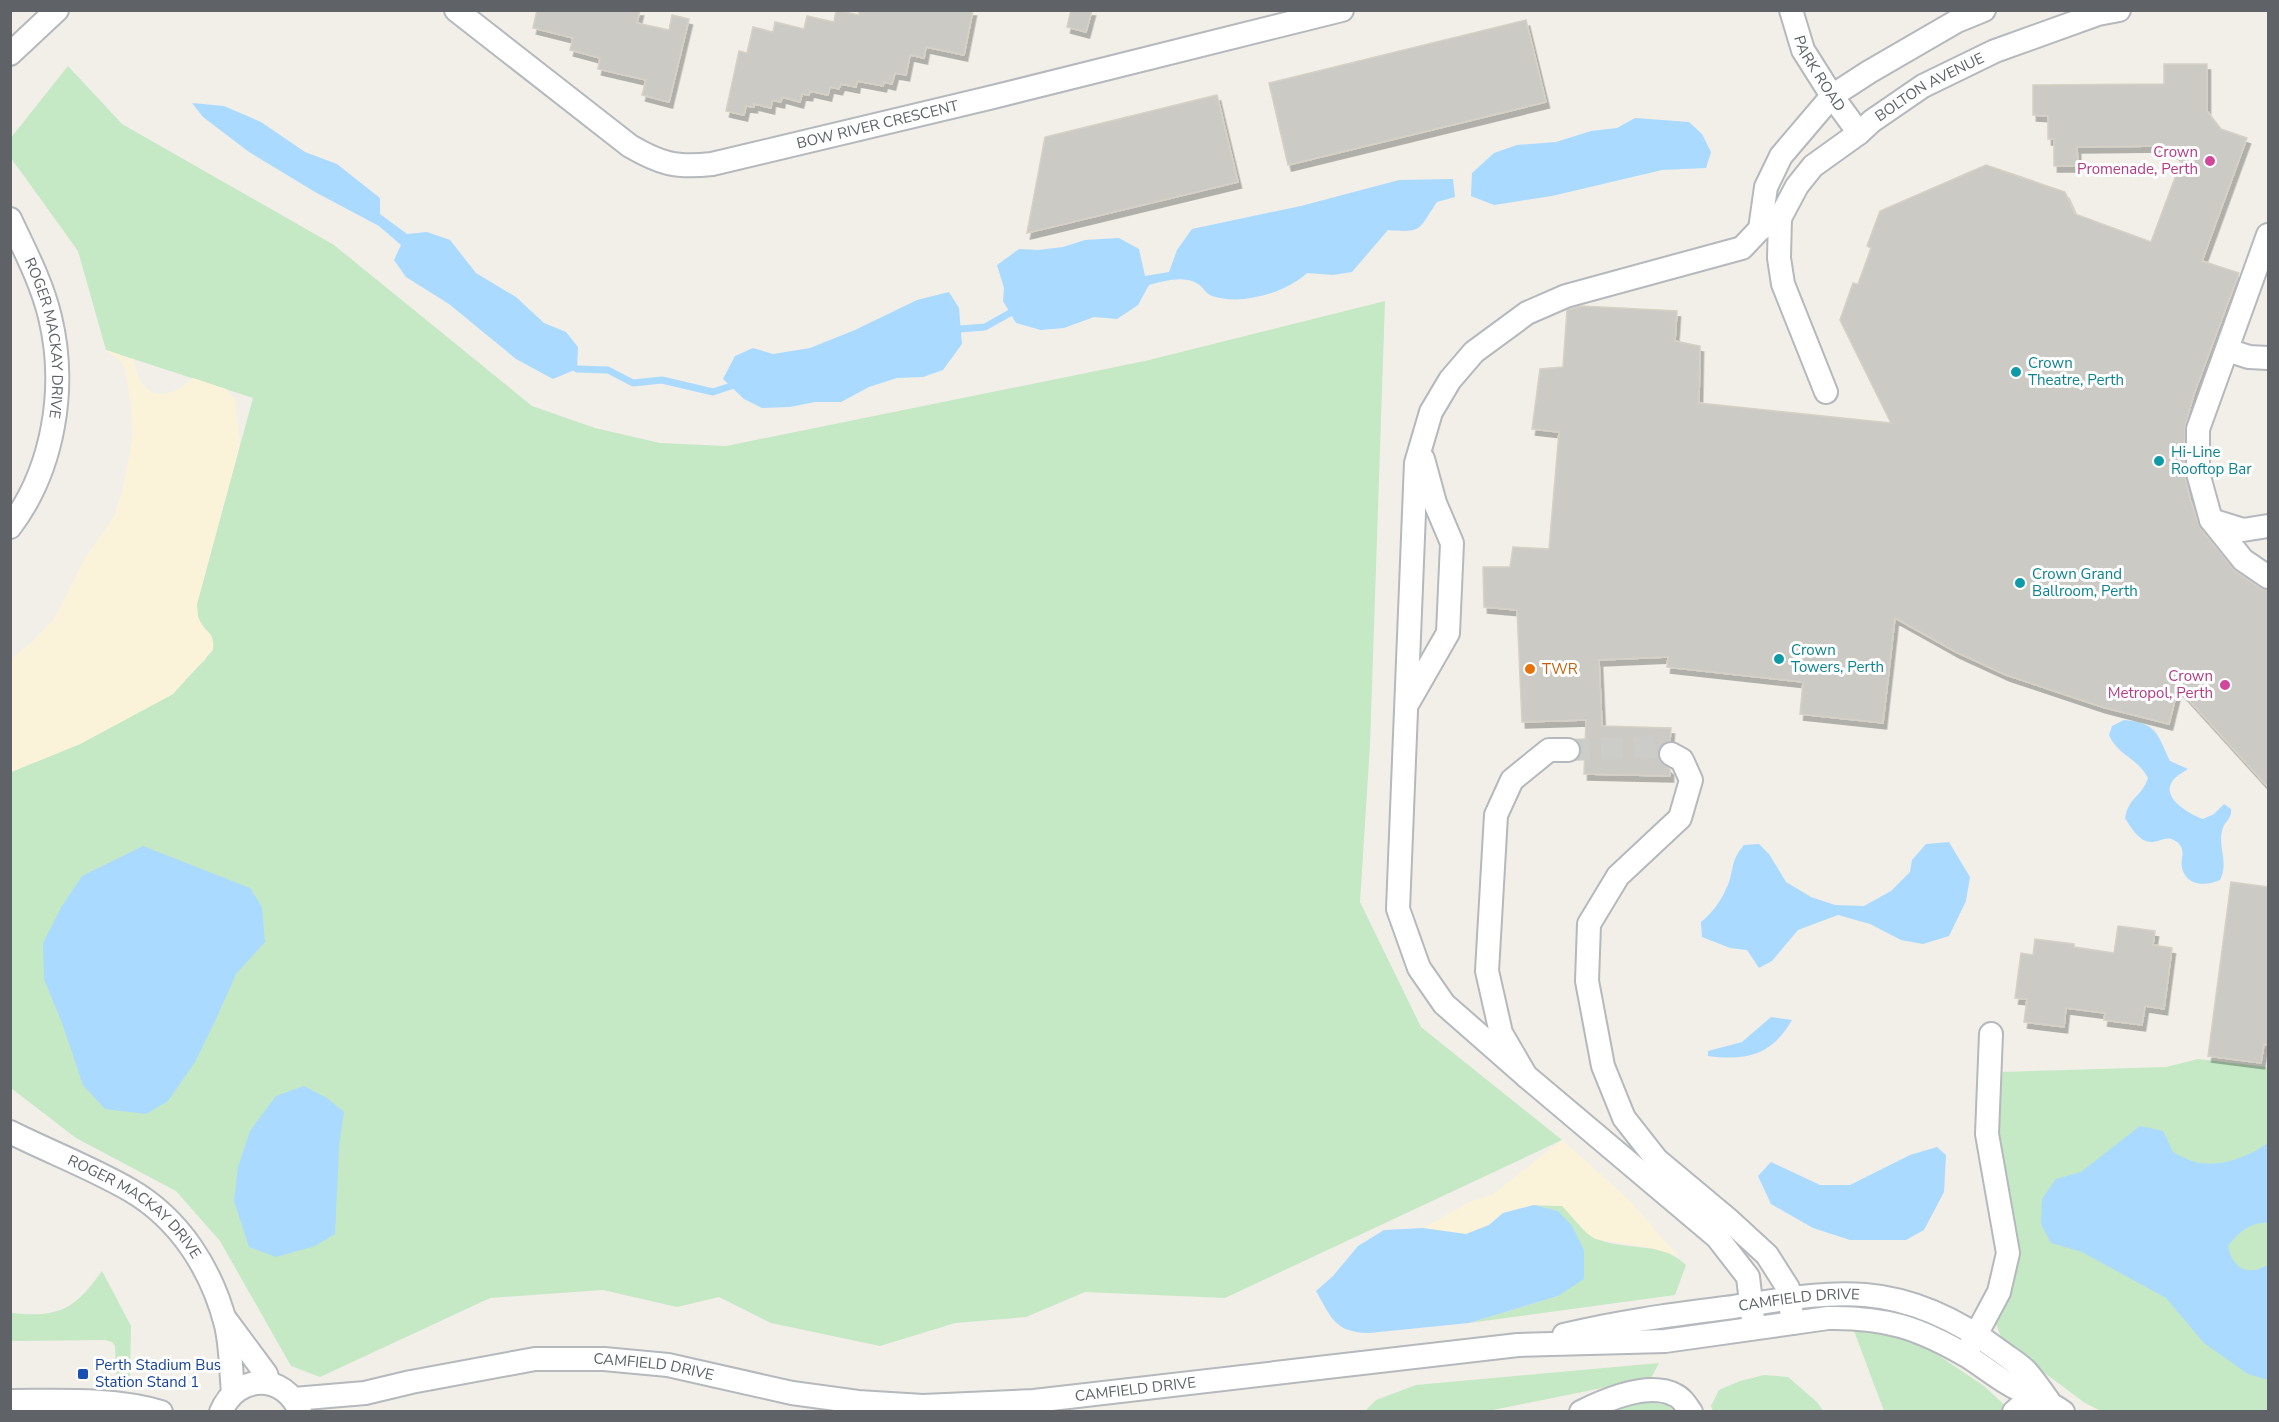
<svg xmlns="http://www.w3.org/2000/svg" width="2279" height="1422" font-family="'Nunito Sans',sans-serif">
	<style>
		.green { fill: #c5e8c5 }
		.sand { fill: #fbf3d9 }
		.water { fill: #aadaff }
		.lines { fill: none; stroke-linecap: round; stroke-linejoin: round }
		.stream { stroke: #aadaff; stroke-width: 7 }
		.building { fill: #cccac5; stroke: #d6d1c6; stroke-width: 1.5; filter: url(#shadow) }
		.minor-tunnel { stroke: #ccccc8; stroke-width: 22; stroke-dasharray: 22 11; stroke-linecap: butt }
		.minor-casing { stroke: #b5b8bc; stroke-width: 26 }
		.minor { stroke: #fff; stroke-width: 22 }
		.hotel-dot { fill: #d1479c; stroke: #fff; stroke-width: 2 }
		.culture-dot { fill: #0f9aa8; stroke: #fff; stroke-width: 2 }
		.food-dot { fill: #e8710a; stroke: #fff; stroke-width: 2 }
		.transit-dot { fill: #1a4fb4; stroke: #fff; stroke-width: 2 }
		.labels { text-anchor: middle; stroke-width: 6; stroke-linejoin: round; paint-order: stroke }
		.street-label { font-size: 15px; fill: #5f6368; stroke: #fff }
		.hotel-label { font-size: 15px; fill: #b23c85; stroke: #fff; text-anchor: end }
		.culture-label { font-size: 15px; fill: #0d838f; stroke: #fff; text-anchor: start }
		.food-label { font-size: 15px; fill: #c56008; stroke: #fff; text-anchor: start }
		.transit-label { font-size: 15px; fill: #164399; stroke: #fff; text-anchor: start }
	</style>
	<defs>
		<filter id="shadow"><feDropShadow dx="3.5" dy="6" stdDeviation="0" flood-color="#0004"/></filter>
	</defs>
	<rect width="100%" height="100%" fill="#f1efe8"/>
	<path class="green" d="M68 66 122 124 334 245 532 406 595 428 660 443 726 446 1145 361 1385 301 1370 745 1360 902 1421 1027 1562 1140 1225 1298 1085 1292 1026 1317 955 1323 880 1346 771 1323 719 1297 677 1307 603 1290 490 1298 320 1377 291 1366 220 1241 176 1191 76 1138 11 1088V772L80 744 173 694 182 682 206 659 203 626 198 618 197 604 253 398 106 350 78 251 11 158 10 139Z
		M2198 1059 2268 1067V1411H2101L2085 1403 2003 1342 1996 1324 2015 1276 2019 1251 1996 1121 2002 1072 2166 1067Z
		M1534 1205 1563 1206C1570 1213 1580 1228 1588 1234 1618 1254 1659 1238 1686 1265L1675 1295 1469 1323 1558 1296 1557 1211Z
		M102 1271 131 1326 130 1378H116L115 1346 112 1342 105 1340 11 1341V1313C59 1318 74 1310 102 1271Z
		M1854 1331 1902 1335 1926 1347 1984 1386 2011 1411H1884Z
		M1659 1363 1651 1378 1488 1411 1364 1412 1376 1400 1416 1385Z
		M1764 1375 1788 1377 1817 1402 1823 1411H1713L1711 1406 1719 1390 1740 1381Z
		M1642 1401 1667 1405 1674 1411 1610 1412 1616 1407Z"/>
	<path class="sand" d="M106 350 134 360C137 381 147 400 172 392 180 390 186 383 193 378L226 389 235 400 240 444 197 604C197 609 197 615 199 619 205 634 215 630 213 650L173 694 80 744 11 772V659L33 641 54 619 85 558 114 517 123 488 133 435 131 408 126 372 120 361Z
		M1562 1140 1628 1199 1678 1256 1652 1248 1595 1239 1587 1233 1562 1206 1534 1205 1503 1213 1489 1225 1466 1234 1423 1228 1472 1201 1492 1195Z"/>
	<path class="water" d="M192 103 224 106 261 122 305 152 337 164 380 198V214L407 234 427 232 450 240 476 273 516 297 544 323 566 332 578 347 577 369 553 379 516 359 449 304 406 277 394 260 401 245 379 226 315 192 249 152 203 117Z
		M1635 118 1689 122 1702 134 1711 152 1706 168 1662 170 1552 196 1494 205 1471 196 1472 173 1494 153 1517 145 1556 142 1591 131 1617 128Z
		M1453 179 1455 197 1437 202C1418 230 1423 233 1388 230L1352 272 1333 275 1307 273C1285 293 1242 306 1212 296 1206 294 1204 288 1198 284 1184 275 1164 281 1149 285L1138 305 1117 319 1094 317 1064 328 1041 330 1016 323 1003 301 1004 288 997 265 1019 249 1038 250 1063 247 1085 240 1119 238 1139 249 1145 276 1169 272 1177 250 1192 229 1301 206 1399 180Z
		M949 292 959 308 962 344 943 370 923 377 897 378 869 387 841 402H815L790 407 762 408 744 399 723 379 735 356 753 348 773 354 810 348 855 330 917 300Z
		M2124 720C2158 723 2157 734 2170 761L2188 769C2184 772 2179 774 2175 778 2157 796 2189 814 2203 819L2214 814 2224 804 2231 809C2232 820 2224 821 2222 831 2218 849 2229 862 2220 880 2207 886 2187 887 2182 868 2180 858 2187 850 2177 842 2167 834 2161 842 2151 842 2139 842 2130 826 2125 818 2129 796 2142 797 2148 778 2138 758 2118 756 2109 735L2112 726Z
		M1949 842 1970 877 1966 901 1949 936 1923 944 1901 940 1870 924 1838 915 1798 930 1772 961 1759 968 1747 950 1730 948 1702 937 1701 922C1714 912 1725 895 1730 879 1734 863 1733 858 1744 845L1759 844 1769 854 1786 882 1811 897 1835 905 1864 906 1891 891 1910 872 1912 860 1926 844Z
		M143 846 250 888 262 907 265 942 236 974 216 1019 195 1062 168 1101 146 1114 105 1109 83 1085 62 1023 44 979 43 943 62 906 82 876Z
		M1771 1017 1792 1020C1772 1055 1747 1061 1708 1056V1051L1742 1042Z
		M304 1086 327 1098 344 1112 339 1146 335 1234 315 1246 276 1257 249 1247 234 1201 238 1167 250 1131 276 1096Z
		M2140 1126 2163 1131 2173 1152C2180 1156 2188 1160 2195 1162 2221 1168 2248 1157 2268 1143V1223C2251 1221 2238 1233 2228 1246 2233 1270 2248 1276 2268 1265V1380L2248 1374 2204 1343 2166 1298 2082 1252 2051 1243 2041 1224 2042 1199 2056 1179 2081 1172Z
		M1937 1147 1946 1155 1944 1192 1924 1230 1906 1240H1850L1813 1228 1771 1204 1758 1176 1771 1162 1820 1185H1850L1910 1155Z
		M1534 1205 1558 1211 1572 1226 1584 1250V1279L1558 1296 1469 1323 1369 1333C1335 1333 1331 1317 1316 1291L1333 1276 1358 1246 1384 1230 1423 1228 1466 1234 1489 1225 1503 1213Z"/>
	<g class="lines">
		<path class="stream" d="M960 329 985 327 1010 313
			M577 369 608 370 633 383 662 380 713 392 731 386"/>
	</g>
	<path class="building" d="M537 10H640L637 23 669 30 672 15 689 19 669 102 642 95 646 80 598 69 600 58 570 50 573 38 533 28Z
		M836 10 859 15V10H973L964 55 926 47 924 58 910 55 906 75 895 73 892 84 884 82 883 86 857 81 856 87 841 84 839 89 830 87 828 95 810 91 809 95 802 94 800 102 782 97 781 102 772 100 771 108 754 104V107L746 106 744 115 726 111 739 51 747 53 753 27 773 32 775 22 804 29 807 16 834 22Z
		M1071 10H1092L1086 32 1067 27Z
		M1526 20 1546 102 1288 165 1269 83Z
		M2164 64H2207V111L2221 129 2247 138 2202 261 2239 273 2194 394 2185 425 2184 473 2190 499 2200 528 2235 571 2260 588 2268 590V787L2178 688 2169 724 2102 707 2006 675 1956 652 1895 618 1883 723 1800 714 1803 682 1667 667 1668 657 1599 660 1602 726 1671 728 1670 741 1664 743 1658 754 1660 761 1670 769V776L1584 774 1586 720 1522 722 1517 610 1484 607 1483 567H1510L1513 547 1549 549 1559 432 1532 429 1540 369 1563 367 1567 310 1581 306 1677 311 1675 341 1700 346 1699 403 1891 423 1840 320 1853 283 1858 284 1871 248 1867 246 1880 211 1986 165 2065 192 2075 214 2151 242 2182 159 2166 146 2077 147 2078 166H2054V139H2048V116L2033 115V85L2164 84Z
		M1217 95 1238 182 1027 233 1045 137Z
		M2231 882 2268 887V1045L2264 1044 2261 1063 2208 1056Z
		M2118 926 2155 931 2153 945 2172 948 2164 1009 2145 1006 2142 1025 2104 1020 2105 1013 2066 1008 2064 1027 2024 1022 2027 999 2015 998 2021 953 2033 955 2035 939 2074 944V947L2114 953Z"/>
	<g class="lines">
		<path class="minor-tunnel" d="M1568 750 1658 747 1671 754"/>
		<g class="minor-casing">
			<g id="minor">
				<path id="s1" d="M456 10 630 146C661 164 676 168 712 164L993 97 1342 10"/>
				<path id="s2" d="M1791 10 1803 50 1832 96 1859 133"/>
				<path d="M10 54 57 10"/>
				<path d="M1780 218 1779 258 1783 284 1826 392"/>
				<path id="s3" d="M10 219C25 251 42 283 50 317 67 387 54 469 10 527"/>
				<path id="s4" d="M1760 229 1780 218 1797 186 1813 166 1859 133 1872 121 1923 86 1995 51 2098 14 2119 10"/>
				<path d="M2268 235 2198 429V473L2211 520 2243 560 2268 577"/>
				<path d="M2227 350 2249 357 2268 358"/>
				<path d="M2211 520 2243 530 2268 526"/>
				<path d="M1409 701 1448 633 1452 543 1435 503 1423 459"/>
				<path d="M1568 750H1549L1512 780 1496 815 1487 971 1501 1033 1526 1076 1717 1237 1748 1277 1754 1328"/>
				<path d="M1671 754 1682 760 1691 780 1680 818 1618 876 1589 924 1587 981 1603 1066 1624 1118 1657 1160 1730 1221 1767 1255 1788 1288 1793 1323"/>
				<path d="M1526 1076 1444 1004 1419 968 1398 909 1416 463 1431 412 1450 380 1474 352 1527 313 1566 296 1742 248 1760 229 1766 187 1781 156 1832 96 1869 72 1957 21 1984 10"/>
				<path id="s5" d="M10 1132C50 1152 92 1168 130 1190 180 1219 212 1270 226 1325 231 1346 231 1371 233 1393"/>
				<path d="M226 1320 266 1374 269 1383"/>
				<path id="s6" d="M1564 1335C1617 1322 1670 1315 1725 1308 1770 1302 1819 1291 1865 1295 1915 1299 1961 1322 2001 1352 2009 1358 2019 1364 2026 1371 2034 1380 2041 1390 2048 1400"/>
				<path d="M1970 1346 1999 1292 2008 1253 1987 1134 1991 1034"/>
				<path id="s7" d="M294 1399 365 1393 411 1382 535 1359H604L668 1365 792 1393 858 1402 923 1406 1034 1401 1518 1345 1665 1341 1828 1318C1886 1317 1919 1328 1967 1356 1983 1366 1997 1378 2014 1387 2030 1395 2047 1400 2063 1412"/>
				<path d="M10 1401C61 1401 112 1398 161 1412"/>
				<path d="M221 1412C237 1373 285 1373 300 1412"/>
				<path d="M1581 1412C1605 1400 1649 1381 1675 1395 1682 1398 1686 1405 1691 1412"/>
				<path d="M2014 1412 2022 1405 2049 1402"/>
			</g>
		</g>
		<use href="#minor" class="minor"/>
	</g>
	<g class="hotel-dot">
		<circle cx="2210" cy="161" r="6"/>
		<circle cx="2225" cy="685" r="6"/>
	</g>
	<g class="culture-dot">
		<circle cx="2016" cy="372" r="6"/>
		<circle cx="2159" cy="461" r="6"/>
		<circle cx="2020" cy="583" r="6"/>
		<circle cx="1779" cy="659" r="6"/>
	</g>
	<circle class="food-dot" cx="1530" cy="669" r="6"/>
	<rect class="transit-dot" x="77" y="1368" width="12" height="12" rx="3"/>
	<g class="labels">
		<g class="street-label">
			<text dy="5" stroke="none"><textPath href="#s2" startOffset="70">PARK ROAD</textPath></text>
			<text dy="5" stroke="none"><textPath href="#s4" startOffset="226">BOLTON AVENUE</textPath></text>
			<text dy="5" stroke="none"><textPath href="#s1" startOffset="477">BOW RIVER CRESCENT</textPath></text>
			<text dy="5" stroke="none"><textPath href="#s3" startOffset="126">ROGER MACKAY DRIVE</textPath></text>
			<text dy="5" stroke="none"><textPath href="#s5" startOffset="147">ROGER MACKAY DRIVE</textPath></text>
			<text dy="5" stroke="none"><textPath href="#s6" startOffset="238">CAMFIELD DRIVE</textPath></text>
			<text dy="5" stroke="none"><textPath href="#s7" startOffset="364">CAMFIELD DRIVE</textPath></text>
			<text dy="5" stroke="none"><textPath href="#s7" startOffset="850">CAMFIELD DRIVE</textPath></text>
		</g>
		<g class="hotel-label">
			<text x="2198" y="157">Crown<tspan x="2198" dy="17">Promenade, Perth</tspan></text>
			<text x="2213" y="681">Crown<tspan x="2213" dy="17">Metropol, Perth</tspan></text>
		</g>
		<g class="culture-label">
			<text x="2028" y="368">Crown<tspan x="2028" dy="17">Theatre, Perth</tspan></text>
			<text x="2171" y="457">Hi-Line<tspan x="2171" dy="17">Rooftop Bar</tspan></text>
			<text x="2032" y="579">Crown Grand<tspan x="2032" dy="17">Ballroom, Perth</tspan></text>
			<text x="1791" y="655">Crown<tspan x="1791" dy="17">Towers, Perth</tspan></text>
		</g>
		<g class="food-label">
			<text x="1542" y="674">TWR</text>
		</g>
		<g class="transit-label">
			<text x="95" y="1370">Perth Stadium Bus<tspan x="95" dy="17">Station Stand 1</tspan></text>
		</g>
	</g>
	<rect width="2279" height="1422" fill="none" stroke="#5f6368" stroke-width="24"/>
</svg>
